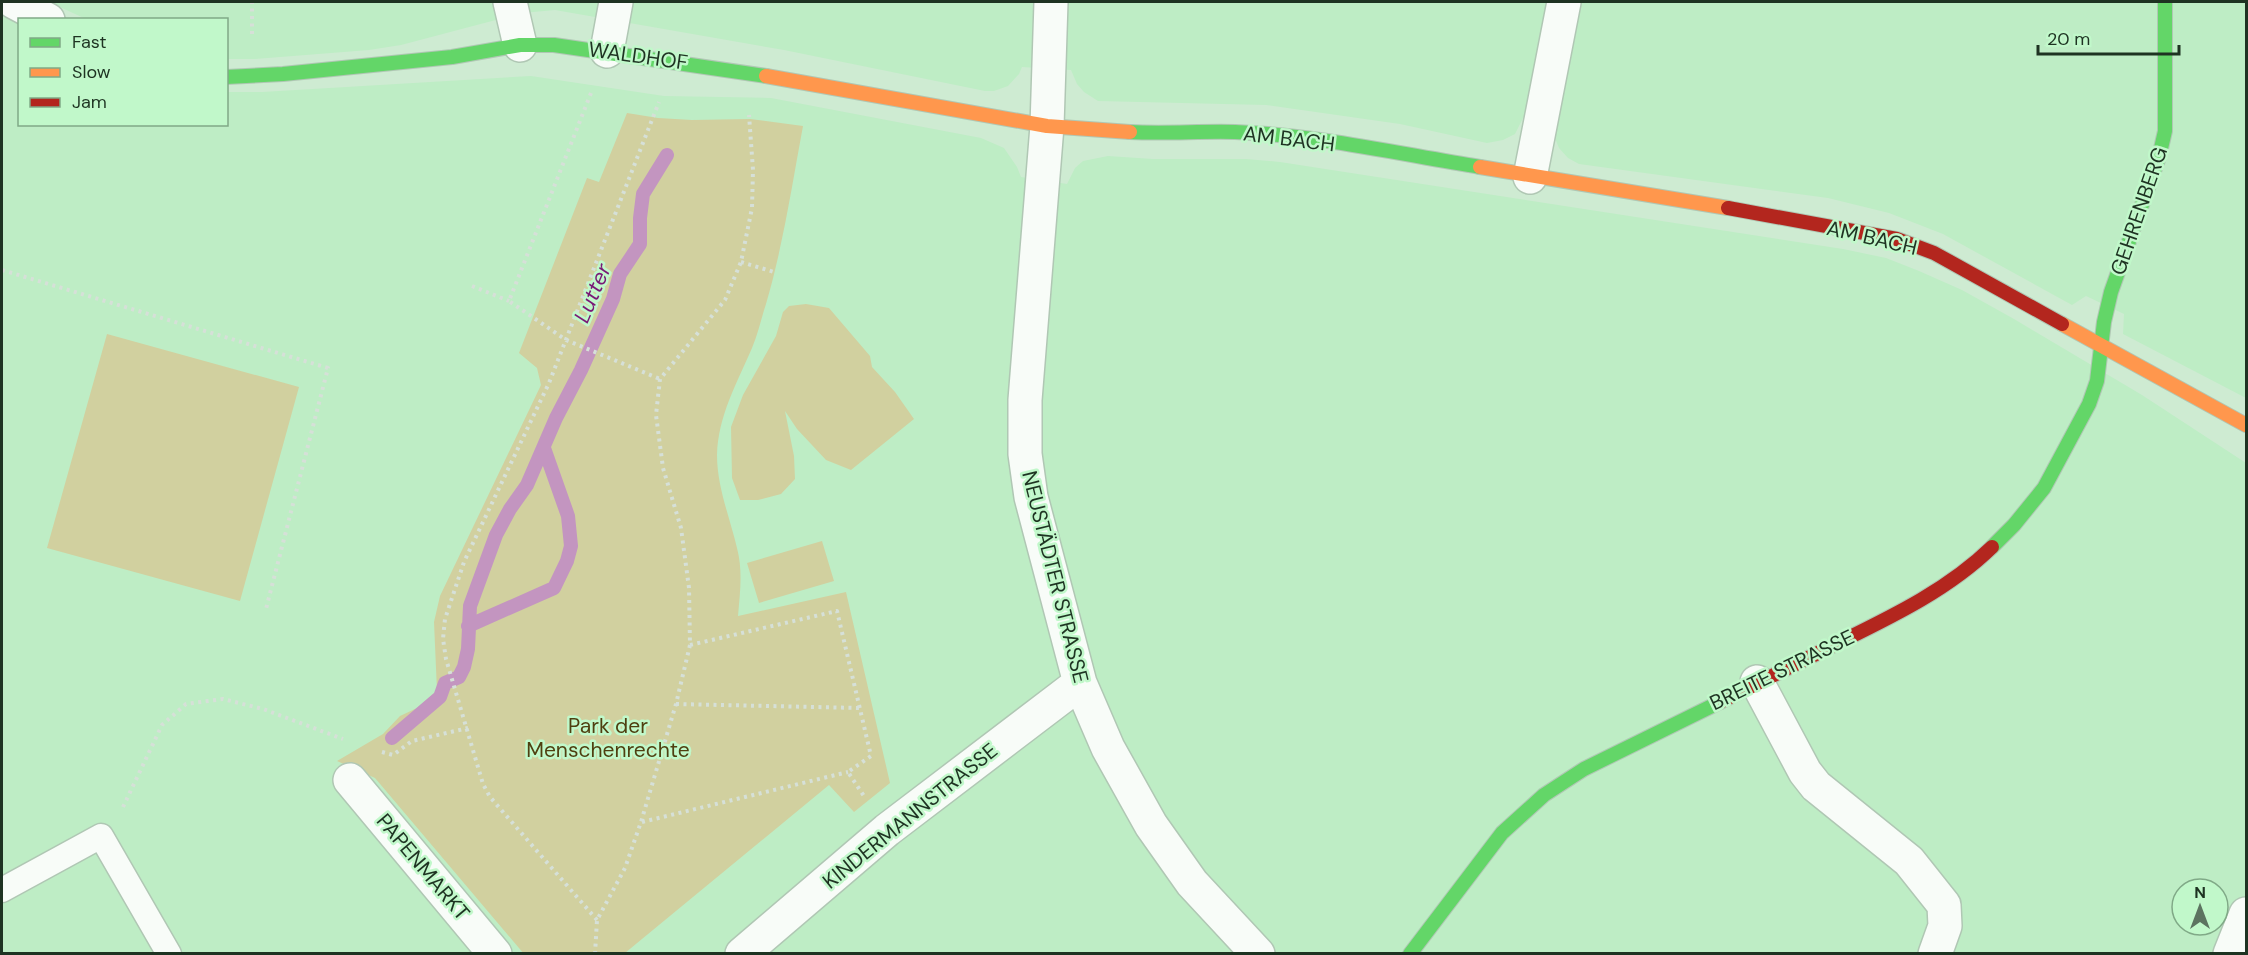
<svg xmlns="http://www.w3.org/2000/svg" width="2248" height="955" font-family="'DM Sans',sans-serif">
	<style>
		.built { fill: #beedc5; fill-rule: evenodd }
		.green { fill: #d1d09f }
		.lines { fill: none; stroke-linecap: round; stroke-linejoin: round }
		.stream { stroke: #c395c0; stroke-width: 14 }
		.lane-casing { stroke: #b0c7b4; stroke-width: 27 }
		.street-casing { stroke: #b0c7b4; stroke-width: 36 }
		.fast-casing { stroke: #b0c7b4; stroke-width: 16 }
		.slow-casing { stroke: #b0c7b4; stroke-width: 16 }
		.jam-casing { stroke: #b0c7b4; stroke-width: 16 }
		.path { stroke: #d6e0d8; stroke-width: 4; stroke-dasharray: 3 4.5; stroke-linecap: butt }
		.lane { stroke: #f8fcf8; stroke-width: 24 }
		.street { stroke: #f8fcf8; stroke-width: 33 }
		.fast { stroke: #63d668; stroke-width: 14 }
		.slow { stroke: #ff974d; stroke-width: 14 }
		.jam { stroke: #b3261e; stroke-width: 14 }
		.labels { text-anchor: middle; stroke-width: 5; stroke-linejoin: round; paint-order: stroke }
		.street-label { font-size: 21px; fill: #1e3322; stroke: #c1f8ca }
		.park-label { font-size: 21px; fill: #4f3f10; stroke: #c1f8ca }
		.water-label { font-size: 22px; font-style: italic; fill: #791976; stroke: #c1f8ca }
	</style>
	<rect width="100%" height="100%" fill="#ceebd2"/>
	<path class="built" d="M49 2H2246V398L2123 334 2124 314 2086 296 2072 305 1943 234 1889 213 1828 198 1579 164 1568 158 1559 148 1552 131 1525 114 1515 134 1503 140 1487 143 1400 124 1266 105 1098 101 1084 92 1077 84 1071 70 1022 67 1019 74 1008 86 994 91H985L784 50 555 10 522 13 401 45 369 50 255 59H227L226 20 86 19Z
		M2 15 19 24 20 124H226L227 92H262L531 76 664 96 771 98 981 138 1004 148 1017 167 1021 177 1067 184 1075 168 1083 161 1108 156 1153 159H1246L1280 162 1843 249 1886 258 1919 271 1962 290 2014 319 2142 395 2246 463V953H2ZM2182 889H2218V925H2182Z"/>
	<path class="green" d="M627 113 658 118 692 120 750 119 803 126C792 185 783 246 766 304 761 319 758 334 752 348 737 383 718 416 717 455 717 487 730 518 737 548 743 571 740 593 738 616L846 592 890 783 854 812 829 785 625 953 524 954 375 778 337 761 383 734 400 716 417 708 437 691 434 622 440 596 541 385 537 368 519 353 587 178 599 182Z
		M806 304 829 308 870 356 872 367 895 392 914 419 851 470 826 460 797 429 785 411 794 456 795 479 781 494 758 500H740L732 478 731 427 743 395 776 336 783 312 789 306Z
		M107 334 299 387 240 601 47 548Z
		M822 541 834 581 759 603 747 563Z"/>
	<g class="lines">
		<path class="stream" d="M468 626 554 588 567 561 571 546 568 516 544 448
			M392 738 440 697 445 683 459 677 464 667 468 649 470 606 496 535 510 509 527 485 556 418 581 370 613 299 620 274 640 244V218L643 194 667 155"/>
		<g class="lane-casing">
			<path id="lane" d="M2 890 101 836 169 954"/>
		</g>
		<g class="street-casing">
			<path id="street" d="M14 2 48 20
				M510 2 520 45
				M1051 2 1047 126 1025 400V454L1031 497 1080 683 1108 748 1151 825 1192 883 1258 954
				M607 51 616 2
				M1530 177 1564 2
				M1757 682 1805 772 1816 786 1909 861 1944 905 1945 926 1935 954
				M350 780 495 954
				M742 954 887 830 1080 683
				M2230 954 2246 914"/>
		</g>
		<g class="fast-casing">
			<path id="fast" d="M226 77 283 74 452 57 520 45H554L766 76
				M1130 132C1165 134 1200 131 1235 132 1317 135 1399 154 1480 167
				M1992 547 2014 525 2044 488 2089 404 2097 381 2104 322 2111 292 2159 157 2165 131V2
				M1410 954 1502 833 1544 795 1584 769 1720 702"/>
		</g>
		<g class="slow-casing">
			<path id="slow" d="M766 76 1047 126 1130 132
				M1480 167 1728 208
				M2062 324 2246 425"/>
		</g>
		<g class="jam-casing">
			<path id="jam" d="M1728 208 1897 239 1934 253 2062 324
				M1720 702C1760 682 1800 662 1840 642 1893 616 1949 589 1992 547"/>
		</g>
		<path class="path" d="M252 34V2
			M591 93 509 301 566 340 660 379
			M741 262 774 272
			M2 270 328 368 266 609
			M472 286 509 301
			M690 645 837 611 871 756 848 772 864 796
			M676 704 860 708
			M382 752 393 755 412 741 468 728
			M123 807 162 725 186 704 223 699 263 709 343 739
			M642 822 848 772
			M597 920 490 797 483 784 446 659 443 639 445 619 464 562 549 383 659 102
			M595 954 597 920 625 868 641 822 676 704 690 645 689 588 681 528 663 468 656 415 660 379 725 300 741 262 752 208 753 170 749 115"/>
		<use href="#lane" class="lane"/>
		<use href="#street" class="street"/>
		<use href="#fast" class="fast"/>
		<use href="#slow" class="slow"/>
		<use href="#jam" class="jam"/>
	</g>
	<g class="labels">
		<g class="street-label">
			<text transform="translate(638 56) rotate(8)" y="7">WALDHOF</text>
			<text transform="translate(1289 139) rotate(7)" y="7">AM BACH</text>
			<text transform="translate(2139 211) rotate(-71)" y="7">GEHRENBERG</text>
			<text transform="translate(1872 238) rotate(13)" y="7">AM BACH</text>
			<text transform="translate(1055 577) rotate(76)" y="7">NEUSTÄDTER STRASSE</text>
			<text transform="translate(1782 670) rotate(-26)" y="7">BREITE STRASSE</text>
			<text transform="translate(910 816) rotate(-39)" y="7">KINDERMANNSTRASSE</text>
			<text transform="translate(423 867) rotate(50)" y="7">PAPENMARKT</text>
		</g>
		<g class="park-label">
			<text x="608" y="733">Park der<tspan x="608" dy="24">Menschenrechte</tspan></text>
		</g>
		<g class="water-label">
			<text transform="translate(592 293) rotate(-67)" y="8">Lutter</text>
		</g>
	</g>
	<rect width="2248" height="955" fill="none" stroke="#1e3322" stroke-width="6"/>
	<rect x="18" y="18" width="210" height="108" fill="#c1f8ca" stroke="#80a987" stroke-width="1.5"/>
	<rect x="30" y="38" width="30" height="9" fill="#63d668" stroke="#80a987" stroke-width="1.5"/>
	<text x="72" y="48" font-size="18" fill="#1e3322">Fast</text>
	<rect x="30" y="68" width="30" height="9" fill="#ff974d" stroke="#80a987" stroke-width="1.5"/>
	<text x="72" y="78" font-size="18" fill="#1e3322">Slow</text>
	<rect x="30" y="98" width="30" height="9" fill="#b3261e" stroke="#80a987" stroke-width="1.5"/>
	<text x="72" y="108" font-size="18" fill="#1e3322">Jam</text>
	<g transform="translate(2200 907)"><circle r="28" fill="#c1f8ca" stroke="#80a987" stroke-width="1.5"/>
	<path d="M0-4.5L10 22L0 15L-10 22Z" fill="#5c7360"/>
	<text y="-9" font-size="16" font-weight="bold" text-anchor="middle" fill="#1e3322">N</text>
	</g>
	<path d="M2038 45v9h141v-9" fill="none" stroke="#1e3322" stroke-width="3"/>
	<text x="2047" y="45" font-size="18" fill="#1e3322" stroke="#c1f8ca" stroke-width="4.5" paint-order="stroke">20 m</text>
</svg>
